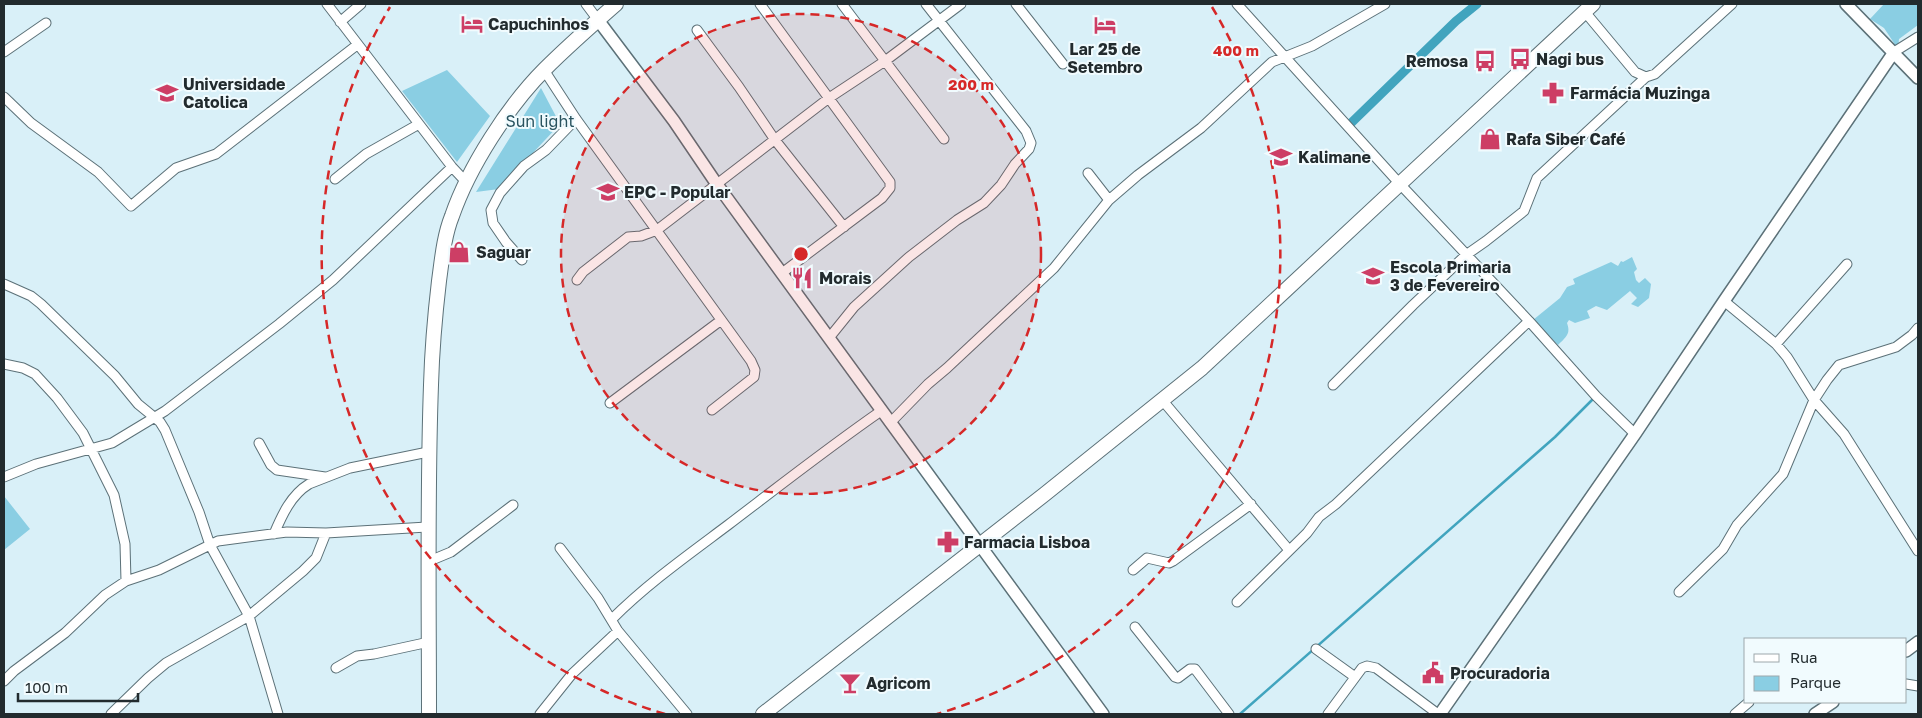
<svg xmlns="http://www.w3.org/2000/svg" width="1922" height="718" font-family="'Golos Text',sans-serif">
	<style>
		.green { fill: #8acee3 }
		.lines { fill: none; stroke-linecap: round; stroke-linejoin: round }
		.stream { stroke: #41a4be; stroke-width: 2.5 }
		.canal { stroke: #41a4be; stroke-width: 9 }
		.street-casing { stroke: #5c7178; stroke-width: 11 }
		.secondary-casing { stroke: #5c7178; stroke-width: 14 }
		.primary-casing { stroke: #5c7178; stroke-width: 16 }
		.street { stroke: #fff; stroke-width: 9 }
		.secondary { stroke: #fff; stroke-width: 11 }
		.primary { stroke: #fff; stroke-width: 14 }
		.ring { fill: none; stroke: #d62828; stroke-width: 2.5; stroke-dasharray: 9 6 }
		.labels { text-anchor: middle; stroke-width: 4; stroke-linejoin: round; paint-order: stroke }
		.poi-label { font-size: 16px; font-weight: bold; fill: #222b2e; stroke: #f1fbfe; text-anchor: start }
		.park-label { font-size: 16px; fill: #29535f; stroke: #f1fbfe }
		.centre { fill: #d62828; stroke: #f1fbfe; stroke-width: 2.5 }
		.ring-label { font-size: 15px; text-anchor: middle; font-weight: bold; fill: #d62828; stroke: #f1fbfe; stroke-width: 4; stroke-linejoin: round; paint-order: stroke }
	</style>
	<rect width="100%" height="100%" fill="#d9f0f8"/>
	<path class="green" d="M1884 4H1918V25L1899 39 1898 49 1884 28 1870 19Z
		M447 70 490 116 457 162 402 91Z
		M541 88 560 124 499 189 476 192Z
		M1632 257 1637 269 1634 272 1636 280 1639 283 1645 278 1651 284 1649 298 1638 307 1631 304 1637 298 1630 291 1607 310 1596 306 1587 311 1590 318 1575 323 1569 320 1567 323C1571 334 1566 337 1558 345L1533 320 1560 298 1567 287 1575 284 1573 279 1611 262 1618 266 1621 261 1623 262Z
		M4 496 30 529 4 550Z"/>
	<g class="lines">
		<path class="stream" d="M1240 714 1555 437 1595 397"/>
		<path class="canal" d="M1348 126 1456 21 1477 4"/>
		<g class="street-casing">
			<path id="street" d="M327 4 452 167 467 183
				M586 4 598 20
				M760 4 890 182V188L882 198 782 273
				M842 4 944 139
				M1016 4 1063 64
				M1237 4 1399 183 1529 321 1596 396 1635 434
				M1585 12 1635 72 1646 77 1655 74 1732 4
				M340 22 361 4
				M697 30 739 87 775 140 844 227
				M4 52 46 23
				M1894 52 1918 37
				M544 70 576 119 751 361 755 370 754 377 712 410
				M4 97 31 123 98 172 131 206 176 168 216 154 357 45
				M1088 173 1109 200
				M335 179 366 154 419 124
				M522 260 506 242 493 223 491 210 500 193 524 166 546 150 576 119
				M577 280 583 272 628 237 641 236 657 230 829 98 885 61 961 4
				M4 284 31 296 41 304 115 376 138 404 160 422 165 430 199 512 210 545 249 616 278 714
				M1918 328 1912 335 1896 347 1839 365 1827 380 1814 400 1844 434 1918 551
				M829 338 854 307 909 257 957 220 984 203 1001 185 1015 164 1029 149 1031 143 1026 131 926 4
				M1776 344 1847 264
				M4 364 23 368 35 374 57 398 83 433 114 495 125 544 126 581
				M1333 385 1413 305 1466 255 1486 241 1524 211 1537 178 1646 77
				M1163 401 1289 550
				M610 403 720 321
				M890 423 928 384 947 368 1054 268 1109 200 1138 175 1201 128 1272 62 1312 46 1385 4
				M259 443 271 465 277 470 325 477
				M4 477 36 464 112 443 165 411 279 324 333 280 452 167
				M274 534C282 515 291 495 309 484L350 468 428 452
				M560 548 598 598 618 631 687 714
				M427 562 451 552 513 505
				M1133 570 1147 558 1169 563 1173 561 1251 504
				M1679 592 1723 549 1737 525 1783 474 1814 400 1787 357 1776 344 1724 301
				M1237 602 1307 533 1319 517 1336 504 1529 321
				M612 619C647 584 688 555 728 525 778 487 829 447 881 411
				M1135 627 1175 677 1178 678 1190 669H1195L1229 714
				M1316 649 1355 677
				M336 668 357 656 374 654 429 642
				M4 681 14 671 65 633 105 595 126 581 159 570 218 541 287 532 326 533 427 527
				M1906 684 1918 686
				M111 714 148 678 166 663 249 616 303 571 316 558 326 533
				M540 714 572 674 618 631
				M1328 714 1362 668 1367 666 1376 668 1438 714
				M1735 714 1749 702"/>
		</g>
		<g class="secondary-casing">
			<path id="secondary" d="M1846 4 1918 78
				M598 20 674 121 716 183 1103 714
				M1906 651 1918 642
				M1440 714 1635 434 1724 301 1894 52
				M1815 714 1833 702"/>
		</g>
		<g class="primary-casing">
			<path id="primary" d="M429 714C429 604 427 495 431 385 432 350 435 315 439 281 442 259 444 236 452 216 469 167 508 106 545 69 567 47 592 25 616 4
				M763 714 1045 494 1202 368 1593 4"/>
		</g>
		<use href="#street" class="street"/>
		<use href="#secondary" class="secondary"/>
		<use href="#primary" class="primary"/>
	</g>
	<circle cx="801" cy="254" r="240" fill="#d62828" fill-opacity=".12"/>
	<g class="ring">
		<circle cx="801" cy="254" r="240"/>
		<path d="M665 714A480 480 0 0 1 390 7M1212 7A480 480 0 0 1 937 714"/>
	</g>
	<defs>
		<g id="hotel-bare" transform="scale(1.725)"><path d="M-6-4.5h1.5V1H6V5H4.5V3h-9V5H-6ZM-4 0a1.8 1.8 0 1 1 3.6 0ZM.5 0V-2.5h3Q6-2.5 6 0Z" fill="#cd3e65" stroke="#f1fbfe" stroke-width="2.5" paint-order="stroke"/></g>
		<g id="bus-bare" transform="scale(1.725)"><path d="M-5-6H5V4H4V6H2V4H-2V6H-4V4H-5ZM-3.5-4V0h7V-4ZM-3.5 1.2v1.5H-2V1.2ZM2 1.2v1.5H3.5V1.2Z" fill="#cd3e65" stroke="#f1fbfe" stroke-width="2.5" paint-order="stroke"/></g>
		<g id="school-bare" transform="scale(1.725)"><path d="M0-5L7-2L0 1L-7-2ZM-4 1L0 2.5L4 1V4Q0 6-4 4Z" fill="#cd3e65" stroke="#f1fbfe" stroke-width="2.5" paint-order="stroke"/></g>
		<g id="pharmacy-bare" transform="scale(1.725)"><path d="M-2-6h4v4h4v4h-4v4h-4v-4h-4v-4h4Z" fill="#cd3e65" stroke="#f1fbfe" stroke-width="2.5" paint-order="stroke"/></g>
		<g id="shop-bare" transform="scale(1.725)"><path d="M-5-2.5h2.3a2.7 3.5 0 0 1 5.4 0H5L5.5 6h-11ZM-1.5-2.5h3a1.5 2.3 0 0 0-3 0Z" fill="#cd3e65" stroke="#f1fbfe" stroke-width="2.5" paint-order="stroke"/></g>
		<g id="restaurant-bare" transform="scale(1.725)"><path d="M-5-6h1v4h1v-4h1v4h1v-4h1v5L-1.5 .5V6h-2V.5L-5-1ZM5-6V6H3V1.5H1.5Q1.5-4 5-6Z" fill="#cd3e65" stroke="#f1fbfe" stroke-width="2.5" paint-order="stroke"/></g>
		<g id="civic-bare" transform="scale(1.725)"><path d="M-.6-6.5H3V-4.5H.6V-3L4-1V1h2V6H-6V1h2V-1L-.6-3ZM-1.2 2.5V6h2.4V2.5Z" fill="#cd3e65" stroke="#f1fbfe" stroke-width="2.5" paint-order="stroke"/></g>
		<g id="bar-bare" transform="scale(1.725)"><path d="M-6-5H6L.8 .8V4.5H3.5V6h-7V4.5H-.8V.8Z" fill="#cd3e65" stroke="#f1fbfe" stroke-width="2.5" paint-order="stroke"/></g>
	</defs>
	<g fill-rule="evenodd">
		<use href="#hotel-bare" x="472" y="24"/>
		<use href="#hotel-bare" x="1105" y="25"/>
		<use href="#bus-bare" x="1520" y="59"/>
		<use href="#bus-bare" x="1485" y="61"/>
		<use href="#school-bare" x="167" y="93"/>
		<use href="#pharmacy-bare" x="1553" y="93"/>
		<use href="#shop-bare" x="1490" y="139"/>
		<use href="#school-bare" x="1281" y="157"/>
		<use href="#school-bare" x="608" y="192"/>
		<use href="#shop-bare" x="459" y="252"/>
		<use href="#school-bare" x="1373" y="276"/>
		<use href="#restaurant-bare" x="802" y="278"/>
		<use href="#pharmacy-bare" x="948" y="542"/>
		<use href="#civic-bare" x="1433" y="673"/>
		<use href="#bar-bare" x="850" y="683"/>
	</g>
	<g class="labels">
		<g class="poi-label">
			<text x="488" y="30">Capuchinhos</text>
			<text x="1105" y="55" text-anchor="middle">Lar 25 de<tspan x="1105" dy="18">Setembro</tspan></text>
			<text x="1536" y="65">Nagi bus</text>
			<text x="1468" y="67" text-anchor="end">Remosa</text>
			<text x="183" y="90">Universidade<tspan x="183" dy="18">Catolica</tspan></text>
			<text x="1570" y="99">Farmácia Muzinga</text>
			<text x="1506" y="145">Rafa Siber Café</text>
			<text x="1298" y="163">Kalimane</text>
			<text x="624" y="198">EPC - Popular</text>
			<text x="476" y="258">Saguar</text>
			<text x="1390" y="273">Escola Primaria<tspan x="1390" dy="18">3 de Fevereiro</tspan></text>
			<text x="819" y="284">Morais</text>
			<text x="964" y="548">Farmacia Lisboa</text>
			<text x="1450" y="679">Procuradoria</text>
			<text x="866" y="689">Agricom</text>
		</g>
		<g class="park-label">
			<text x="540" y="127">Sun light</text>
		</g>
	</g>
	<circle cx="801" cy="254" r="8" class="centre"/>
	<g class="ring-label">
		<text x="1236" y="56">400 m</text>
		<text x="971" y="90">200 m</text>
	</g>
	<rect width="1922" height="718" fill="none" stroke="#222b2e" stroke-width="10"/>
	<rect x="1744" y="638" width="162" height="65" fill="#f1fbfe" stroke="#9ea8ab"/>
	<rect x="1754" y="654" width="25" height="8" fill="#ffffff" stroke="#9ea8ab"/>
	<text x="1790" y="663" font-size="15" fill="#222b2e">Rua</text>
	<rect x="1754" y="676" width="25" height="15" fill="#8acee3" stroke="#9ea8ab"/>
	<text x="1790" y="688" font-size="15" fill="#222b2e">Parque</text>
	<path d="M18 693v8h120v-8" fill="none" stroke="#222b2e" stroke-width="2.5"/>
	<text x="25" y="693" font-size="15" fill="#222b2e" stroke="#f1fbfe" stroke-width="4" paint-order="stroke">100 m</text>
</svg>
